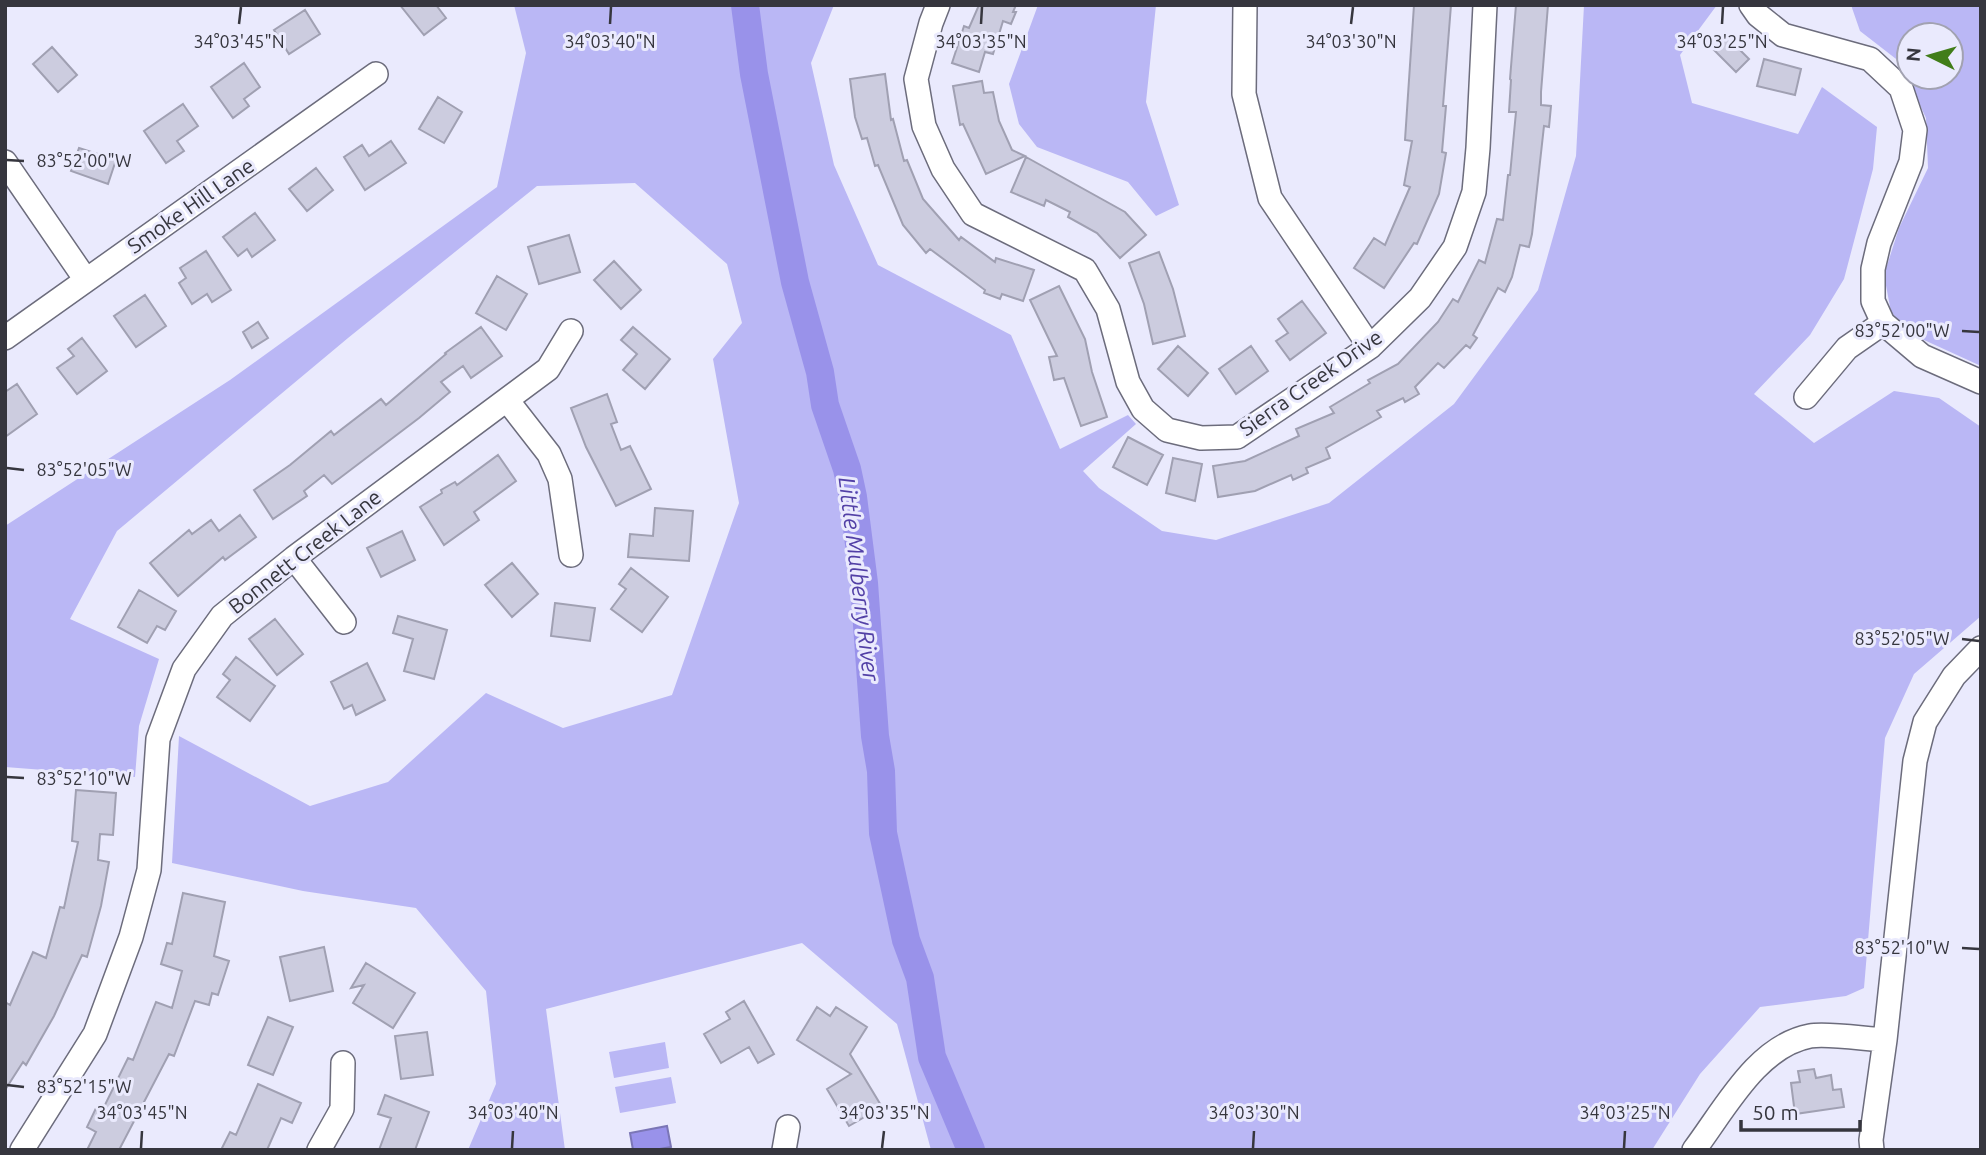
<svg xmlns="http://www.w3.org/2000/svg" width="1986" height="1155" font-family="Ubuntu,sans-serif">
	<style>
		.green { fill: #bab7f5; fill-rule: evenodd }
		.water { fill: #9992ea; stroke: #7b76b6; stroke-width: 2 }
		.lines { fill: none; stroke-linecap: round; stroke-linejoin: round }
		.stream { stroke: #7b76b6; stroke-width: 4.5 }
		.river { stroke: #9992ea; stroke-width: 28 }
		.building { fill: #ccccdf; stroke: #a0a0b2; stroke-width: 2 }
		.minor-casing { stroke: #6c6c7c; stroke-width: 26 }
		.minor { stroke: #fff; stroke-width: 23 }
		.ticks { fill: none; stroke: #36363e; stroke-width: 2.5 }
		.labels { text-anchor: middle; stroke-width: 6; stroke-linejoin: round; paint-order: stroke }
		.street-label { font-size: 21px; fill: #36363e; stroke: #eaeafd }
		.water-label { font-size: 23px; font-style: italic; fill: #5240a6; stroke: #eaeafd }
		.ticks-label { font-size: 18px; text-anchor: middle; fill: #36363e; stroke: #eaeafd; stroke-width: 6; stroke-linejoin: round; paint-order: stroke }
	</style>
	<rect width="100%" height="100%" fill="#eaeafd"/>
	<path class="green" d="M514 5H834L811 63 834 165 878 265 1011 335 1060 449 1128 415 1136 424 1083 471 1099 488 1162 531 1216 540 1329 503 1454 404 1538 290 1576 156 1584 5H1717L1680 55 1692 103 1798 134 1822 87 1877 127 1873 169 1844 279 1810 335 1754 394 1814 443 1894 391 1939 398 1981 427V616L1914 674 1885 738 1864 988 1846 996 1760 1007 1700 1074 1652 1150H931L897 1024 802 943 546 1009 565 1150H468L496 1084 486 991 416 908 303 891 172 863 179 736 310 806 388 782 486 693 563 728 672 695 739 503 713 359 742 323 727 264 635 183 537 186 348 338 117 531 70 619 159 659 139 726 135 777 5 767V526L230 380 497 187 526 53Z
		M1038 5H1156L1146 102 1179 205 1156 216 1128 182 1037 147 1019 124 1009 84Z
		M1851 5H1981V366L1911 334 1891 312 1884 275 1899 228 1928 168 1926 118 1900 62 1860 31ZM1909 35H1951V77H1909Z
		M665 1042 669 1068 614 1078 609 1052Z
		M671 1077 676 1103 620 1113 615 1087Z"/>
	<path class="water" d="M667 1126 671 1147 654 1150H633L630 1133Z"/>
	<g class="lines">
		<path class="stream" d="M970 1150 971 1149"/>
		<path class="river" d="M745 5 754 74 795 282 820 372 825 405 847 469 853 497 864 583 875 736 881 771 883 833 906 940 920 978 932 1057 971 1150"/>
	</g>
	<path class="building" d="M400 5H436L446 18 424 35Z
		M979 5H1016L1013 12H1016L1011 24 1003 21 993 54 985 52 979 72 952 63 964 26 969 28Z
		M1414 5H1451L1443 106H1446L1442 152 1446 153 1439 194 1417 244 1414 243 1384 288 1354 268 1374 238 1385 245 1410 187 1404 185 1412 141 1405 140Z
		M1516 5H1548L1541 92V105L1551 106 1549 127 1544 126 1532 234 1529 247 1520 245 1512 277 1505 292 1498 288 1473 335 1477 338 1470 348 1466 345 1444 368 1438 363 1415 387 1419 394 1405 402 1403 398 1377 411 1381 417 1326 448 1330 458 1306 468 1308 473 1293 480 1291 475 1255 491 1218 497 1213 466 1245 461 1299 436 1296 429 1334 413 1330 407 1370 383 1368 380 1398 364 1438 322 1453 299 1458 302 1479 260 1485 263 1497 219 1503 220 1508 175H1510L1516 112H1509L1511 80 1510 79Z
		M305 10 320 34 289 54 274 30Z
		M1727 37 1749 59 1736 72 1714 50Z
		M52 47 77 75 58 92 33 64Z
		M1764 59 1801 69 1795 95 1757 86Z
		M244 63 260 87 244 99 249 106 233 118 211 87Z
		M885 74 891 120 893 119 904 161 907 160 923 199 959 240 961 237 995 262 996 258 1034 270 1023 301 1002 294 1000 299 984 293 985 290 930 249 926 253 903 225 878 165 875 166 867 138 862 139 855 117 850 79Z
		M982 81 984 93 993 92 999 121 1012 150 1025 156 986 174 963 124 960 125 953 86Z
		M438 97 462 112 444 143 419 129Z
		M183 104 198 126 177 141 184 151 166 163 144 131Z
		M391 141 406 163 365 190 344 157 362 145 369 156Z
		M79 148 116 160 108 184 71 171Z
		M1026 157 1125 212 1146 235 1120 258 1097 233 1068 217 1070 212 1046 200 1044 206 1011 192Z
		M316 168 333 190 307 211 289 189Z
		M255 213 275 240 252 257 247 249 238 256 223 237Z
		M569 235 580 272 539 284 528 247Z
		M206 251 231 290 212 302 207 294 192 304 179 283 186 278 180 268Z
		M1159 252 1173 289 1185 336 1153 344 1144 304 1129 263Z
		M614 261 641 290 621 309 594 280Z
		M497 276 527 294 506 330 476 313Z
		M1059 286 1085 339 1092 372 1107 417 1081 426 1064 378 1054 380 1049 357 1057 356 1030 300Z
		M145 295 166 326 136 347 114 316Z
		M1302 301 1326 333 1290 360 1276 341 1288 333 1278 319Z
		M258 322 268 338 252 348 243 332Z
		M481 327 502 356 471 378 463 366 441 382 450 392 419 418 332 484 324 475 304 491 307 496 273 519 254 490 290 465 331 431 334 435 381 399 386 405 446 354 445 353Z
		M633 327 670 359 645 389 623 370 637 354 621 340Z
		M82 338 107 371 77 394 57 368 74 356 68 349Z
		M1178 346 1208 373 1188 396 1158 369Z
		M1251 346 1268 371 1236 394 1219 369Z
		M17 384 37 414 5 437V392Z
		M607 394 617 422 611 424 621 450 630 446 651 489 616 506 586 447 571 408Z
		M1128 437 1163 455 1147 485 1113 467Z
		M498 455 516 481 474 512 479 520 444 545 420 507 442 493 441 490 455 482 457 485Z
		M1173 458 1202 464 1195 501 1166 493Z
		M655 508 693 511 689 561 628 557 630 534 653 536Z
		M240 515 256 537 225 560 223 557 178 596 150 563 189 530 192 534 211 520 219 531Z
		M402 531 415 560 381 577 367 548Z
		M512 563 538 594 512 617 485 585Z
		M631 568 668 597 642 632 611 609 626 589 619 584Z
		M139 590 176 611 165 630 157 626 147 643 118 627Z
		M555 603 595 608 590 641 551 636Z
		M398 616 447 630 434 679 404 671 413 639 393 633Z
		M275 619 303 654 277 675 249 639Z
		M236 657 275 686 250 721 217 697 230 680 223 674Z
		M367 663 385 700 356 715 352 705 344 709 331 682Z
		M76 790 116 793 113 835 100 834 98 860 109 862 101 906 87 957 82 955 54 1016 26 1065 23 1062 5 1090V1002L10 1005 33 952 46 958 60 907 64 908 78 842 72 841Z
		M183 893 225 902 214 956 229 961 218 995 212 993 209 1005 195 1001 174 1056 169 1054 119 1150H87L96 1132 87 1127 96 1108 102 1111 128 1058 133 1060 156 1002 172 1008 182 971 161 964 167 943 172 944Z
		M324 947 333 991 290 1001 280 957Z
		M366 963 415 993 393 1028 353 1003 364 985 351 988Z
		M744 1001 774 1054 758 1063 749 1047 721 1063 704 1034 730 1019 726 1012Z
		M817 1007 830 1016 836 1007 867 1027 850 1054 882 1107 849 1126 827 1089 851 1074 797 1040Z
		M268 1017 293 1027 273 1075 248 1065Z
		M427 1032 433 1075 401 1079 395 1036Z
		M1814 1069 1816 1078 1831 1075 1833 1090 1841 1089 1844 1107 1795 1114 1791 1083 1800 1082 1798 1071Z
		M258 1084 301 1103 292 1123 281 1118 267 1150H221L230 1132 236 1135Z
		M385 1095 429 1112 415 1150H379L391 1118 378 1114Z"/>
	<g class="lines">
		<g class="minor-casing">
			<path id="minor" d="M938 5 931 23 916 79 924 126 943 169 973 214 1085 270 1108 309 1128 382 1143 409 1167 430 1201 438 1237 437 1370 347 1420 298 1455 247 1474 192 1478 148 1485 5
				M1245 5 1244 94 1270 198 1370 347
				M1751 5 1758 15 1783 35 1870 59 1901 88 1915 130 1911 162 1879 243 1873 269V301L1883 323 1922 356 1981 382
				M5 162 86 280
				M5 338 376 74
				M1806 397 1847 348 1883 323
				M507 400 549 454 560 479 571 555
				M294 558 344 622
				M22 1150 95 1034 131 937 149 870 158 739 184 669 222 616 294 558 548 369 571 331
				M319 1150 342 1109 343 1063
				M784 1150 788 1127
				M1694 1150C1725 1109 1757 1046 1810 1036 1828 1033 1865 1039 1885 1040
				M1872 1150 1871 1140 1885 1040 1915 761 1925 722 1954 676 1981 648"/>
		</g>
		<use href="#minor" class="minor"/>
	</g>
	<path class="ticks" d="M239 24 241 7M610 24 611 7M981 24 982 7M1351 24 1353 7M1722 24 1723 7M7 160 24 161M1962 331 1979 332M7 468 24 470M1962 639 1979 641M7 777 24 778M1962 948 1979 949M7 1085 24 1087M141 1148 142 1131M512 1148 513 1131M882 1148 884 1131M1253 1148 1254 1131M1624 1148 1625 1131"/>
	<g class="labels">
		<g class="street-label">
			<text transform="translate(191 206) rotate(-35)" y="7">Smoke Hill Lane</text>
			<text transform="translate(1311 383) rotate(-35)" y="7">Sierra Creek Drive</text>
			<text transform="translate(305 552) rotate(-38)" y="7">Bonnett Creek Lane</text>
		</g>
		<g class="water-label">
			<text transform="translate(859 579) rotate(83)" y="8">Little Mulberry River</text>
		</g>
	</g>
	<g class="ticks-label">
		<text x="239" y="48">34°03'45"N</text>
		<text x="610" y="48">34°03'40"N</text>
		<text x="981" y="48">34°03'35"N</text>
		<text x="1351" y="48">34°03'30"N</text>
		<text x="1722" y="48">34°03'25"N</text>
		<text x="84" y="167">83°52'00"W</text>
		<text x="1902" y="337">83°52'00"W</text>
		<text x="84" y="476">83°52'05"W</text>
		<text x="1902" y="645">83°52'05"W</text>
		<text x="84" y="785">83°52'10"W</text>
		<text x="1902" y="954">83°52'10"W</text>
		<text x="84" y="1093">83°52'15"W</text>
		<text x="142" y="1119">34°03'45"N</text>
		<text x="513" y="1119">34°03'40"N</text>
		<text x="884" y="1119">34°03'35"N</text>
		<text x="1254" y="1119">34°03'30"N</text>
		<text x="1625" y="1119">34°03'25"N</text>
	</g>
	<rect width="1986" height="1155" fill="none" stroke="#36363e" stroke-width="14"/>
	<g transform="translate(1930 56) rotate(275)"><circle r="33" fill="#eaeafd" stroke="#a2a2b1" stroke-width="2"/>
	<path d="M0-5L12 26L0 18L-12 26Z" fill="#417d19"/>
	<text y="-10" font-size="19" font-weight="bold" text-anchor="middle" fill="#36363e">N</text>
	</g>
	<path d="M1741 1120v10h119v-10" fill="none" stroke="#36363e" stroke-width="3.5"/>
	<text x="1752" y="1120" font-size="21" fill="#36363e" stroke="#eaeafd" stroke-width="5" paint-order="stroke">50 m</text>
</svg>
